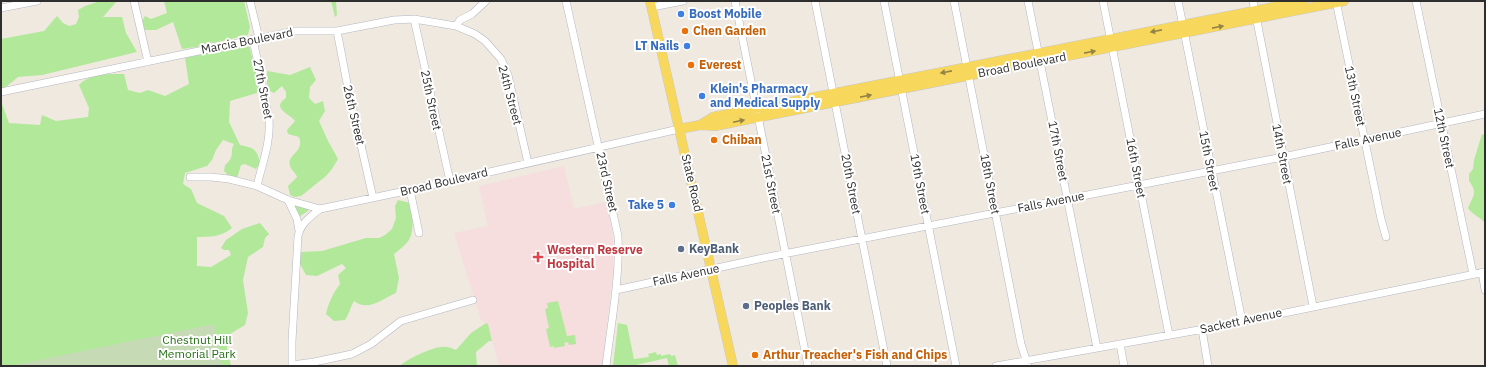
<svg xmlns="http://www.w3.org/2000/svg" width="1486" height="367" font-family="'IBM Plex Sans',sans-serif">
	<style>
		.medical { fill: #f6ddde }
		.green { fill: #b2e89a }
		.cemetery { fill: #c7dab6 }
		.lines { fill: none; stroke-linecap: round; stroke-linejoin: round }
		.minor-casing { stroke: #b4b6c1; stroke-width: 8 }
		.major-casing { stroke: #c9c9c9; stroke-width: 10 }
		.minor { stroke: #fff; stroke-width: 7 }
		.major { stroke: #f8d85c; stroke-width: 9 }
		.oneway { fill: #938345 }
		.shop-dot { fill: #3f7fe0; stroke: #fff; stroke-width: 1.5 }
		.food-dot { fill: #e8710a; stroke: #fff; stroke-width: 1.5 }
		.service-dot { fill: #5c6f8a; stroke: #fff; stroke-width: 1.5 }
		.health-dot { fill: #e0444e; stroke: #fff; stroke-width: 1.5 }
		.labels { text-anchor: middle; stroke-width: 4; stroke-linejoin: round; paint-order: stroke }
		.shop-label { font-size: 12px; font-weight: bold; fill: #366cbe; stroke: #fff; text-anchor: start }
		.food-label { font-size: 12px; font-weight: bold; fill: #c56008; stroke: #fff; text-anchor: start }
		.street-label { font-size: 12px; fill: #2e2e2e; stroke: #fff }
		.service-label { font-size: 12px; font-weight: bold; fill: #4e5e75; stroke: #fff; text-anchor: start }
		.health-label { font-size: 12px; font-weight: bold; fill: #be3a42; stroke: #fff; text-anchor: start }
		.park-label { font-size: 12px; fill: #277117; stroke: #fff }
	</style>
	<rect width="100%" height="100%" fill="#efe9e0"/>
	<path class="medical" d="M564 166 574 209 606 202 610 219 613 239V272L602 366H499L488 324 481 320 454 233 488 226 479 186Z"/>
	<path class="green" d="M100 1H117L103 17H122L126 33 137 52 42 75 18 77 1 91V39L44 31 57 16 63 23 69 26 76 24 79 17 78 10 85 6Z
		M164 1H244L250 27 248 35 196 47 182 49 173 22 156 30H145L142 21 145 16 151 19 167 13Z
		M327 1H336L337 15 335 17 331 1 328 2Z
		M249 45 259 85 257 93 230 101 229 122 240 145C253 148 257 148 260 163L256 169 245 164 241 165 237 178H231L224 171 225 165C236 156 229 153 234 144L223 140 216 150 212 160 207 166 185 173 183 184 191 189 197 203 224 216 232 228C221 237 210 237 197 237V266L211 267 231 255 229 250H224L221 248 226 240 242 229 260 223 269 234 265 238 263 247 248 257 243 280 248 313 245 325 230 334 227 347 231 366H1V101L9 123 40 125 42 115 56 121 88 117 89 108 79 85C90 73 109 74 124 74L128 90 140 93 148 90 165 96 189 84 185 58 217 50Z
		M310 67 316 80 310 87 309 98 315 104 323 101 325 111 319 121 328 141 338 159 332 169 326 176 301 196 295 197 290 195 288 186 297 177C296 173 291 170 290 166 286 154 305 153 299 137L288 134 287 130 295 121C288 113 271 108 286 98V92L282 86 274 93 268 90 267 83V71L290 75Z
		M1482 134 1485 135V223C1480 217 1473 215 1468 208 1473 196 1478 193 1469 181V174L1473 169 1474 160Z
		M398 200 410 203C413 212 414 229 410 238 407 244 399 250 394 254L399 278 396 293C382 299 368 312 354 301 350 308 349 314 345 320L334 321 326 314C328 304 333 293 340 284L338 275 346 268 342 264 317 276 306 275 299 262 301 252 322 251 366 238H379L385 235 392 229 396 218 395 206Z
		M295 206 308 208V211L300 216Z
		M558 301 567 336 575 335 576 344 569 345 568 342 564 343 565 346 554 348V346L550 347 546 329 549 328 545 309 548 308 547 303Z
		M486 323 488 324 492 341H489L476 352 477 366H400C405 360 433 347 441 347 447 346 451 348 456 350L471 333Z
		M618 323 627 325 634 359 649 357 648 354 656 352 657 355 661 354V356L669 354 672 356 675 355 678 366H669L667 358 631 366H613Z"/>
	<path class="cemetery" d="M214 324 222 366H10Z"/>
	<g class="lines">
		<g class="minor-casing">
			<path id="minor" d="M134 1 148 62
				M250 1 259 38
				M566 1 618 236C620 279 611 323 606 366
				M735 1 808 366
				M815 1 887 366
				M884 1 956 366
				M954 1 1021 344 1028 366
				M1028 1 1097 348
				M1103 1 1169 335
				M1178 1 1242 321
				M1253 1 1313 306
				M1336 1 1381 219 1386 237
				M1416 1 1473 274
				M652 7 683 1
				M1 8 37 1
				M414 19 450 181
				M456 26 475 34 485 41 501 59 508 75 528 163
				M337 31 347 83 373 198
				M253 39 269 119C271 142 262 164 257 186
				M1 92 295 31H337L394 20 414 19 456 26 460 20 472 14 486 1
				M190 177H211L229 179 257 186 288 200 320 209 410 190 679 129
				M410 190 419 233
				M288 200 297 219 299 231
				M1482 272 1485 290
				M616 290 763 258 1283 157 1485 114
				M1202 329 1208 366
				M1120 344 1124 366
				M292 365 314 362 352 354 371 344 401 321 473 300
				M292 366V341L298 236C301 223 310 217 320 209
				M996 366 1221 326 1485 272"/>
		</g>
		<g class="major-casing">
			<path id="major" d="M650 1 733 366
				M700 125 713 117 1304 1
				M679 129 700 125 715 126 1344 1"/>
		</g>
		<use href="#minor" class="minor"/>
		<use href="#major" class="major"/>
	</g>
	<defs><path id="oneway-solid" d="M-6-.8H1V-3.2L6.5 0L1 3.2V.8H-6Z"/></defs>
	<g class="oneway">
		<use href="#oneway-solid" transform="translate(1218 27) rotate(-11)"/>
		<use href="#oneway-solid" transform="translate(1156 31) rotate(169)"/>
		<use href="#oneway-solid" transform="translate(1090 52) rotate(-11)"/>
		<use href="#oneway-solid" transform="translate(946 72) rotate(169)"/>
		<use href="#oneway-solid" transform="translate(866 96) rotate(-11)"/>
		<use href="#oneway-solid" transform="translate(739 121) rotate(-12)"/>
	</g>
	<g class="shop-dot">
		<circle cx="681" cy="14" r="4"/>
		<circle cx="687" cy="46" r="4"/>
		<circle cx="702" cy="96" r="4"/>
		<circle cx="672" cy="205" r="4"/>
	</g>
	<g class="food-dot">
		<circle cx="685" cy="31" r="4"/>
		<circle cx="691" cy="65" r="4"/>
		<circle cx="714" cy="140" r="4"/>
		<circle cx="755" cy="355" r="4"/>
	</g>
	<g class="service-dot">
		<circle cx="681" cy="249" r="4"/>
		<circle cx="746" cy="306" r="4"/>
	</g>
	<path class="health-dot" d="M536 251h4v4h4v4h-4v4h-4v-4h-4v-4h4z"/>
	<g class="labels">
		<g class="shop-label">
			<text x="689" y="18">Boost Mobile</text>
			<text x="679" y="50" text-anchor="end">LT Nails</text>
			<text x="710" y="93">Klein's Pharmacy<tspan x="710" dy="14">and Medical Supply</tspan></text>
			<text x="664" y="209" text-anchor="end">Take 5</text>
		</g>
		<g class="food-label">
			<text x="693" y="35">Chen Garden</text>
			<text x="699" y="69">Everest</text>
			<text x="722" y="144">Chiban</text>
			<text x="763" y="359">Arthur Treacher's Fish and Chips</text>
		</g>
		<g class="street-label">
			<text transform="translate(247 41) rotate(-11)" y="4">Marcia Boulevard</text>
			<text transform="translate(1022 65) rotate(-11)" y="4">Broad Boulevard</text>
			<text transform="translate(263 89) rotate(79)" y="4">27th Street</text>
			<text transform="translate(510 95) rotate(75)" y="4">24th Street</text>
			<text transform="translate(1355 96) rotate(78)" y="4">13th Street</text>
			<text transform="translate(431 100) rotate(78)" y="4">25th Street</text>
			<text transform="translate(354 115) rotate(77)" y="4">26th Street</text>
			<text transform="translate(1444 138) rotate(78)" y="4">12th Street</text>
			<text transform="translate(1368 139) rotate(-12)" y="4">Falls Avenue</text>
			<text transform="translate(1058 151) rotate(79)" y="4">17th Street</text>
			<text transform="translate(1282 154) rotate(79)" y="4">14th Street</text>
			<text transform="translate(1209 161) rotate(79)" y="4">15th Street</text>
			<text transform="translate(1136 168) rotate(79)" y="4">16th Street</text>
			<text transform="translate(444 182) rotate(-13)" y="4">Broad Boulevard</text>
			<text transform="translate(607 182) rotate(77)" y="4">23rd Street</text>
			<text transform="translate(692 183) rotate(77)" y="4">State Road</text>
			<text transform="translate(771 184) rotate(79)" y="4">21st Street</text>
			<text transform="translate(851 184) rotate(79)" y="4">20th Street</text>
			<text transform="translate(920 184) rotate(79)" y="4">19th Street</text>
			<text transform="translate(990 184) rotate(79)" y="4">18th Street</text>
			<text transform="translate(1051 202) rotate(-11)" y="4">Falls Avenue</text>
			<text transform="translate(686 275) rotate(-12)" y="4">Falls Avenue</text>
			<text transform="translate(1241 321) rotate(-12)" y="4">Sackett Avenue</text>
		</g>
		<g class="service-label">
			<text x="689" y="253">KeyBank</text>
			<text x="754" y="310">Peoples Bank</text>
		</g>
		<g class="health-label">
			<text x="547" y="254">Western Reserve<tspan x="547" dy="14">Hospital</tspan></text>
		</g>
		<g class="park-label">
			<text x="197" y="344">Chestnut Hill<tspan x="197" dy="14">Memorial Park</tspan></text>
		</g>
	</g>
	<rect width="1486" height="367" fill="none" stroke="#2e2e2e" stroke-width="4"/>
</svg>
